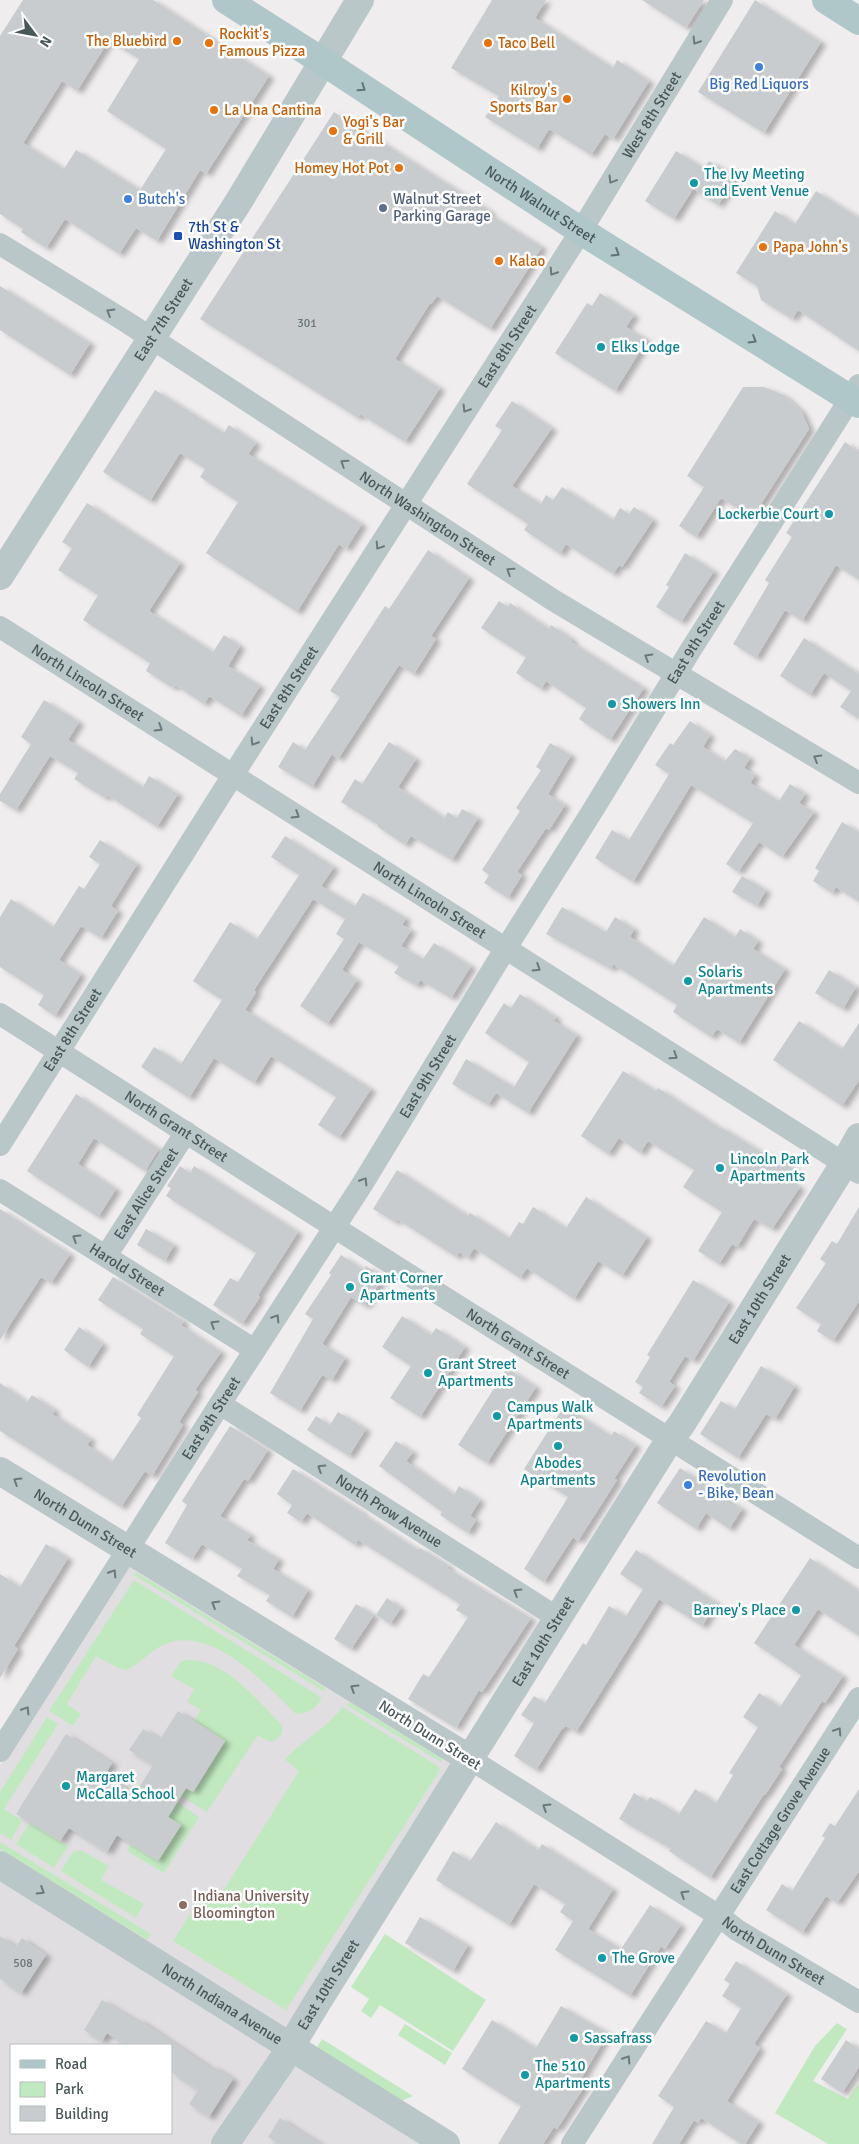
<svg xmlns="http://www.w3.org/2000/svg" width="859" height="2144" font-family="Signika,sans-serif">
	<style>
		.education { fill: #e0dee0; fill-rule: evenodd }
		.green { fill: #c1e9c0 }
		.building { fill: #c8ccce; fill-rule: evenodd; filter: url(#shadow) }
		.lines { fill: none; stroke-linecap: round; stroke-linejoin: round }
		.minor { stroke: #bac7c8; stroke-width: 22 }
		.tertiary { stroke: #bac7c8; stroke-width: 28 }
		.primary { stroke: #b0c7c9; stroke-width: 28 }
		.oneway { stroke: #6a797a }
		.oneway2 { stroke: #627374 }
		.food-dot { fill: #e8710a; stroke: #fff; stroke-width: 2 }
		.shop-dot { fill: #3f7fe0; stroke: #fff; stroke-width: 2 }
		.culture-dot { fill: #0f9aa8; stroke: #fff; stroke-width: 2 }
		.service-dot { fill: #5c6f8a; stroke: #fff; stroke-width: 2 }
		.transit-dot { fill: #1a4fb4; stroke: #fff; stroke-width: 2 }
		.education-dot { fill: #8d6e63; stroke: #fff; stroke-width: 2 }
		.labels { text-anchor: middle; stroke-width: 5; stroke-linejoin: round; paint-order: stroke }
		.number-label { font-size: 12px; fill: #687476 }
		.food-label { font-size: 15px; fill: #c56008; stroke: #fff; text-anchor: start }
		.shop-label { font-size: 15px; fill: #366cbe; stroke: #fff; text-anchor: start }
		.street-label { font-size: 15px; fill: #485758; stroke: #fff }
		.culture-label { font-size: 15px; fill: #0d838f; stroke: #fff; text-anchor: start }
		.service-label { font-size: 15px; fill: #4e5e75; stroke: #fff; text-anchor: start }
		.transit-label { font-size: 15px; fill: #164399; stroke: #fff; text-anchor: start }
		.education-label { font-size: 15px; fill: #785e54; stroke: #fff; text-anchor: start }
	</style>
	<defs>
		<filter id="shadow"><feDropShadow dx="5.5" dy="3" stdDeviation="2.5" flood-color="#0004"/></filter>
	</defs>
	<rect width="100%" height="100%" fill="#f0edee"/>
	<path class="education" d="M129 1560 457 1764 275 2049 429 2144H0V1765ZM11 2045H171V2133H11Z"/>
	<path class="green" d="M136 1572 324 1687 325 1692 134 1575Z
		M134 1580 322 1698C316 1709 309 1713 296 1714 266 1685 215 1627 168 1643 152 1648 142 1663 127 1670L118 1668 96 1656 67 1704 81 1714 73 1726 49 1711Z
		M187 1660C226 1659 255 1699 281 1724 285 1733 279 1740 270 1742L258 1735 207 1812 181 1796 186 1788 194 1792 225 1741 194 1721 201 1710 187 1702 194 1689 171 1676 181 1661Z
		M350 1703 353 1704 443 1759 441 1762 346 1705Z
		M342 1707 438 1766 440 1770 286 2010 173 1941 202 1895 208 1899 213 1892 220 1896 299 1771 285 1760C301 1740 327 1729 342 1707Z
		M47 1717 58 1724 4 1809 19 1819 21 1822 11 1840 0 1833V1792Z
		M177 1802 199 1817 164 1873 127 1851 131 1844 158 1861 180 1825 168 1817Z
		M30 1822 68 1846 54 1868 16 1844Z
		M0 1842 151 1934 147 1940 0 1849Z
		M81 1850 109 1866 101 1880 144 1904 136 1918 61 1871 73 1852Z
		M385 1934 486 2000 453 2051 380 2005 371 2018 361 2011 369 1999 351 1987Z
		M837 2023 847 2029 813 2081 848 2099 859 2083V2144H828L775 2113 815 2046Z
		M405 2024 452 2053 445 2065 398 2035Z
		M322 2039 413 2096 399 2102 316 2049Z"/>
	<path class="building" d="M23 0H153L269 76 206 174 200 170 157 241 136 228 119 254 65 219 46 248 21 232 23 229 0 214V36ZM109 40 139 59 107 111 166 149 140 190 76 150 64 169 23 143 62 81 77 91Z
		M492 0H546L535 18 613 68 617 60 649 81 613 139 605 134 591 155 549 129 537 149 485 117 499 96 451 68Z
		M642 0H704L686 28Z
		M755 0 821 42 764 133 698 92Z
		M334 112 490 211 489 214 542 247 490 329 437 296 431 304 430 303 395 359 440 388 405 442 360 414 358 418 200 319Z
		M676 151 704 168 709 161 736 177 718 205 693 189 674 219 645 201Z
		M816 191 859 218V351L798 310 792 319 761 300 757 286 736 273 775 211 795 224Z
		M0 286 90 343 70 375 0 330Z
		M600 293 634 315 626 327 647 340 615 391 555 353 587 303 592 306Z
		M743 387H764L784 395 801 411 809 429 752 518 721 498 696 537 679 526 704 487 687 476Z
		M155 390 224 433 229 425 256 443 248 454 362 524 346 549 339 544 297 612 206 553 238 502 200 477 205 469 180 453 150 501 103 472Z
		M512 401 552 428 512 486 541 504 546 495 553 500 562 487 613 520 620 508 629 514 634 507 653 520 622 567 619 565 613 574 566 544 560 554 524 530 528 524 467 484 502 430 495 426Z
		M845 442 859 452V580L836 565 802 621 785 610 756 658 733 644 769 583 765 580 792 537 786 533Z
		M87 503 180 563 149 611 213 652 224 635 240 646 228 666 260 686 241 716 209 696 204 704 175 685 173 688 146 671 150 663 83 620 98 595 58 570 72 548 62 542Z
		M428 550 469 578 431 636 436 639 414 674 399 665 338 759 332 754 312 787 278 767 293 742 305 750 340 697 330 691 385 606 389 609Z
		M685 553 714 571 681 622 656 607 669 587 666 585Z
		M499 601 508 607 510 603 549 629 551 625 572 639 571 642 644 688 610 740 579 719 586 708 546 681 541 689 516 673 526 657 481 628Z
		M804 638 859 674V719L840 707 851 691 824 673 810 695 780 676Z
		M44 700 79 722 68 740 143 787 149 776 178 794 157 827 107 795 105 798 74 779 78 773 50 756 16 810 0 801V794L31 744 21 737Z
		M690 721 710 735 703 747 725 761 735 749 750 758 744 768 755 775 750 783 779 801 790 784 805 794 799 803 814 812 782 857 759 842 738 872 726 864 753 823 691 785 633 882 595 858 612 830 629 840 669 774 655 765 670 743 673 745Z
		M389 742 416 759 398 787 444 818 448 812 457 818 462 809 478 818 452 860 411 836 405 845 378 827V825L341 802 355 779 362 784Z
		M550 743 571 755 548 794 565 805 549 830 546 828 517 872 522 875 508 898 484 883 489 875 482 870 520 811 516 808 541 770 536 767Z
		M842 822 859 832V902L836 887 832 893 813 881 819 871 815 868Z
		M285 836 334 867 321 886 355 906 363 893 406 918 402 925 411 930 401 946 423 959 434 943 471 966 451 998 420 980 417 986 394 973 399 966 359 942 342 970 357 980 327 1024 300 1006 344 939 336 934 345 919 313 899 254 990 256 992 245 1010 371 1089 339 1138 318 1125 336 1097 271 1056 254 1083 214 1058 189 1098 141 1067 154 1047 181 1064 222 1000 193 981 230 922 257 939 299 875 271 857Z
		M100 840 137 864 111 906 118 911 101 938 81 926 59 960 81 974 55 1016 38 1005 44 995 0 967V917L11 899 53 927 79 886 84 889 100 864 89 857Z
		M742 876 766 890 757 906 732 892Z
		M562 907 606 932 615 917 634 929 630 937 673 966 704 917 735 937 740 929 758 941 753 949 785 969 739 1043 717 1029 711 1037 673 1012 677 1005 613 964 611 969 546 934Z
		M829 970 856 987 843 1009 815 993Z
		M520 994 556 1017 554 1021 577 1035 528 1113 496 1093 488 1105 452 1084 466 1059 514 1087 529 1062 485 1033 504 1003 511 1008Z
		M799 1021 842 1049 859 1023V1080L842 1106 773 1060Z
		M623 1071 656 1091 658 1088 720 1128 721 1127 766 1155 768 1152 797 1171 790 1181 800 1187 772 1229 754 1219 737 1247 732 1244 719 1264 698 1251 722 1212 683 1187 694 1170 648 1141 640 1153 619 1138 608 1154 581 1136Z
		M76 1094 159 1149 145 1171 94 1138 78 1164 116 1189 98 1217 27 1171Z
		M180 1166 190 1173 194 1166 298 1232 258 1295 260 1297 242 1324 213 1305 230 1278 238 1282 256 1253 166 1196 171 1188 167 1186Z
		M397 1170 468 1216 470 1213 509 1238 519 1222 523 1224 533 1207 566 1228 586 1197 647 1237 622 1276 598 1261 574 1299 527 1268 520 1278 474 1248 468 1258 459 1252 456 1257 397 1219 395 1222 373 1209Z
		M859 1207V1301L833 1341 817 1331 821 1324 796 1308 826 1263 820 1259 832 1241 837 1244Z
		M0 1209 70 1254 51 1283 41 1277 0 1340Z
		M146 1229 174 1245 165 1261 137 1245Z
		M341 1255 364 1270 366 1266 383 1277 365 1306 351 1297 322 1344 345 1358 332 1380 322 1375 300 1411 270 1393 313 1319 305 1314 331 1275 329 1273Z
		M113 1277 184 1321 181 1325 221 1352 195 1390 198 1392 179 1422 183 1425 152 1476 145 1471 121 1507 0 1431V1383L27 1402 32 1395 55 1410 52 1414 91 1439 87 1445 112 1462 141 1418 137 1415 174 1356 140 1334 143 1329 98 1300Z
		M693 1280 729 1302 693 1361 685 1356 669 1382 675 1386 661 1407 639 1393 643 1387 635 1382 650 1357 647 1355Z
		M402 1316 431 1335 436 1328 465 1347 420 1417 390 1398 411 1366 382 1347Z
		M79 1327 103 1344 88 1367 64 1350Z
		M761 1366 795 1386 775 1419 766 1414 738 1458 700 1434 721 1401 735 1409Z
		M507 1368 536 1387 487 1463 458 1445Z
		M564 1406 611 1436 614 1431 636 1445 614 1479 617 1480 578 1541 573 1537 544 1582 524 1569 568 1497 524 1469Z
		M338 1412 366 1429 349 1456 307 1430 316 1416 330 1425Z
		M230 1426 268 1450 248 1481 244 1479 220 1516 251 1535 247 1540 279 1559 273 1569 308 1590 292 1617 266 1601 270 1595 237 1576 242 1569 202 1544 192 1559 165 1543 187 1505 182 1501Z
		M396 1441 413 1452 406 1461 454 1495 459 1486 480 1500 470 1516 476 1520 468 1533 440 1515 442 1512 379 1466Z
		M680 1468 742 1509 729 1529 706 1513 696 1529 657 1503Z
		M293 1469 362 1512 361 1513 418 1550 420 1548 449 1566 447 1568 531 1618 482 1692 479 1690 456 1728 408 1699 423 1674 429 1677 468 1617 456 1610 460 1604 358 1540 355 1545 307 1513 301 1522 287 1513 292 1505 277 1494Z
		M46 1544 68 1558 14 1646 18 1649 0 1678V1574L20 1587Z
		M636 1550 717 1603 702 1626 659 1599 576 1732 566 1726 561 1730 536 1770 514 1756 534 1723 521 1715 534 1696 545 1703 583 1643 586 1645 609 1606 626 1616 643 1589 620 1574Z
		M810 1558 859 1591V1636L818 1609 794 1645 843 1676 825 1703 822 1701 779 1767 782 1769 765 1795 764 1794 710 1878 669 1851 671 1849 619 1819 634 1793 647 1801 650 1797 679 1814 695 1789 716 1803 733 1775 729 1773 758 1727 743 1717 759 1693 780 1707 801 1675 754 1643Z
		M387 1598 401 1608 390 1624 376 1615Z
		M356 1604 374 1615 351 1649 334 1639Z
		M178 1711 225 1741 193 1792 186 1788 168 1817 181 1825 158 1861 117 1835 107 1852 69 1828 60 1841 16 1814 66 1734 112 1763 105 1775 135 1794 153 1765 129 1750 143 1729 160 1739Z
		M859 1789V1871L837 1903 826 1896 802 1933 766 1910 782 1884 792 1891 825 1838 822 1836 830 1823 835 1826Z
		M496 1822 538 1850 542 1844 613 1889 588 1929 621 1949 650 1905 681 1925 665 1949 661 1946 630 1996 555 1950 573 1921 560 1912 565 1904 534 1884 509 1925 436 1880 453 1851 470 1861Z
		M420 1917 468 1945 453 1971 405 1943Z
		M0 1936 16 1947 22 1938 46 1955 21 1993 0 1979Z
		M736 1961 787 1994 754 2044 760 2048 727 2101 759 2122 745 2144H741L701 2118 698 2123 694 2120 679 2144H652L674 2107 658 2096 706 2021 726 2033 741 2008 722 1996 730 1984 724 1980Z
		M102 2000 137 2021 138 2019 211 2068 212 2066 233 2079 209 2117 189 2104 198 2090 171 2072V2045H126L107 2033 102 2041 84 2030Z
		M561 2006 608 2033 582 2077 588 2081 557 2129 554 2127 543 2144H498L521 2106 462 2069 492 2020 536 2048Z
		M846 2040 859 2049V2067L842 2093 821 2079Z
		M280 2118 298 2130 321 2144H279L268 2137Z"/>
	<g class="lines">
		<g class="minor">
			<path id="s1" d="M0 244 125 321 553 600 859 783"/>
			<path id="s2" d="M0 627 859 1173"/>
			<path id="s3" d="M0 1014 447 1299 859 1558"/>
			<path id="s4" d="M0 1145 233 775 581 231 722 0"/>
			<path id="s5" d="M0 1190 255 1350"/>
			<path id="s6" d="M106 1256 186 1132"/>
			<path id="s7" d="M220 1404 558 1618"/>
			<path id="s8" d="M0 1751 220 1404 363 1183 496 964 593 810 690 651 859 385"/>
			<path id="s9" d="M470 1759 719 1916 737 1930 859 2002"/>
			<path id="s10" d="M572 2144 859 1698"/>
		</g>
		<g class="tertiary">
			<path id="s11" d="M0 576 239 201 360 0"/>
			<path id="s12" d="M0 1471 470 1759"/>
			<path id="s13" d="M0 1865 446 2144"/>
			<path id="s14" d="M225 2144 280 2064 318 2001 670 1439 681 1425 844 1164 859 1137"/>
		</g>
		<g class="primary">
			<path id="s15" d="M226 0 322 61 581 231 859 404"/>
			<path d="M826 0 859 21"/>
		</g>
	</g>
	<defs><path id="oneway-chevron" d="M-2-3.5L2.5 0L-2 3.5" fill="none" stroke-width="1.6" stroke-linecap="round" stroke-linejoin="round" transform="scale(1.25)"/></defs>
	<g class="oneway">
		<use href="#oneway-chevron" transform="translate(696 41) rotate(122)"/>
		<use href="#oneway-chevron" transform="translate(612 180) rotate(121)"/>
		<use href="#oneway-chevron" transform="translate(553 272) rotate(123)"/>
		<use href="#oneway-chevron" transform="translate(110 312) rotate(-149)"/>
		<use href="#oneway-chevron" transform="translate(466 409) rotate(122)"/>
		<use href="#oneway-chevron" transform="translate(344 463) rotate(-147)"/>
		<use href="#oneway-chevron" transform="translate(379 546) rotate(123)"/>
		<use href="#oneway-chevron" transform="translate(510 571) rotate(-147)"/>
		<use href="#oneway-chevron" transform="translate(648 657) rotate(-149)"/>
		<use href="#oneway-chevron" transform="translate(159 728) rotate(32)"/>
		<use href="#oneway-chevron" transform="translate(254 742) rotate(122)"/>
		<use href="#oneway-chevron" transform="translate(817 758) rotate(-149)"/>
		<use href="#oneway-chevron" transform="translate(296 815) rotate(32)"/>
		<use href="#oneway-chevron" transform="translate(537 968) rotate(32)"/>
		<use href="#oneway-chevron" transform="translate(674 1056) rotate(33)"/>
		<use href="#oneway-chevron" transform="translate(364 1181) rotate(-58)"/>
		<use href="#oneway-chevron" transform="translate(76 1238) rotate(-148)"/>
		<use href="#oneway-chevron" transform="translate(276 1318) rotate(-57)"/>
		<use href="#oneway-chevron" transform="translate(214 1324) rotate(-148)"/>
		<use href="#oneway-chevron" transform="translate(321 1468) rotate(-148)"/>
		<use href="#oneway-chevron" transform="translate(17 1481) rotate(-148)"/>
		<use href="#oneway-chevron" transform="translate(113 1573) rotate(-58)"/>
		<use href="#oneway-chevron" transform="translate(517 1592) rotate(-148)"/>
		<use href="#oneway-chevron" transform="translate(215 1604) rotate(-149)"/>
		<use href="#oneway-chevron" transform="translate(354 1688) rotate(-148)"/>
		<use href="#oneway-chevron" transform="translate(26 1710) rotate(-58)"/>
		<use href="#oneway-chevron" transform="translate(838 1731) rotate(-57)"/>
		<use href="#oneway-chevron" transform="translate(546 1807) rotate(-148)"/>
		<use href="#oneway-chevron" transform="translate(41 1891) rotate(32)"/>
		<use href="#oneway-chevron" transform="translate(684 1894) rotate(-148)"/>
		<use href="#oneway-chevron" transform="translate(627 2059) rotate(-57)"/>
	</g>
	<g class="oneway2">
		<use href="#oneway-chevron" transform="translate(362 88) rotate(34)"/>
		<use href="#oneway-chevron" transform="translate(616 253) rotate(32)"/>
		<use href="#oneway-chevron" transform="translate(753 340) rotate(31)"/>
	</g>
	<g class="food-dot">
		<circle cx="177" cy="41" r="5"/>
		<circle cx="209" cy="43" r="5"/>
		<circle cx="488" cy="43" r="5"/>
		<circle cx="567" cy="99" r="5"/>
		<circle cx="214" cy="110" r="5"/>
		<circle cx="333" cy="131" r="5"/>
		<circle cx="399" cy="168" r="5"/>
		<circle cx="763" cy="247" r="5"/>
		<circle cx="499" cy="261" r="5"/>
	</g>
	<g class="shop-dot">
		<circle cx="759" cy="67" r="5"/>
		<circle cx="128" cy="199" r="5"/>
		<circle cx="688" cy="1485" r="5"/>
	</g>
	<g class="culture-dot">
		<circle cx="694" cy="183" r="5"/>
		<circle cx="601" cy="347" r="5"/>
		<circle cx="829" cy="514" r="5"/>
		<circle cx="612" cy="704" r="5"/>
		<circle cx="688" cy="981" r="5"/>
		<circle cx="720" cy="1168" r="5"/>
		<circle cx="350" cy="1287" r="5"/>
		<circle cx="428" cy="1373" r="5"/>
		<circle cx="497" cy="1416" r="5"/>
		<circle cx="558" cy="1446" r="5"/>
		<circle cx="796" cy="1610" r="5"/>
		<circle cx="66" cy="1786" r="5"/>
		<circle cx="602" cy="1958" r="5"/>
		<circle cx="574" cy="2038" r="5"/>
		<circle cx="525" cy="2075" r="5"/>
	</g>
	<circle class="service-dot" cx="383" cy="208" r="5"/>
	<rect class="transit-dot" x="173" y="231" width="10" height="10" rx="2.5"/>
	<circle class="education-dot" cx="183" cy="1905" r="5"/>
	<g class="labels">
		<g class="number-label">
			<text x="307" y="327">301</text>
			<text x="23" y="1967">508</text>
		</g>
		<g class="food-label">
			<text x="219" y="39">Rockit's<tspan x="219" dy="17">Famous Pizza</tspan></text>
			<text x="167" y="46" text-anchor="end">The Bluebird</text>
			<text x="498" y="48">Taco Bell</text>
			<text x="557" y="95" text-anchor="end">Kilroy's<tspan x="557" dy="17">Sports Bar</tspan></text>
			<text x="224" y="115">La Una Cantina</text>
			<text x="343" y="127">Yogi's Bar<tspan x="343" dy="17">&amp; Grill</tspan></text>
			<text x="389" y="173" text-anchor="end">Homey Hot Pot</text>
			<text x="773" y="252">Papa John's</text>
			<text x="509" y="266">Kalao</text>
		</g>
		<g class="shop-label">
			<text x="759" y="89" text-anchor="middle">Big Red Liquors</text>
			<text x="138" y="204">Butch's</text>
			<text x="698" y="1481">Revolution<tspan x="698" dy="17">- Bike, Bean</tspan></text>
		</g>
		<g class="street-label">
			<text dy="5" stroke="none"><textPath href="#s4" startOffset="1219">West 8th Street</textPath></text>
			<text dy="5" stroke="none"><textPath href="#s15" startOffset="375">North Walnut Street</textPath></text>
			<text dy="5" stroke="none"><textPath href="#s11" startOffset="304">East 7th Street</textPath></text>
			<text dy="5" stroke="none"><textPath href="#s4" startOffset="946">East 8th Street</textPath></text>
			<text dy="5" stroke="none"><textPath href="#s1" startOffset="508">North Washington Street</textPath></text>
			<text dy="5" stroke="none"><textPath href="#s8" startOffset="1309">East 9th Street</textPath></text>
			<text dy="5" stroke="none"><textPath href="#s2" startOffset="104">North Lincoln Street</textPath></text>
			<text dy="5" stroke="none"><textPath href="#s4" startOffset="541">East 8th Street</textPath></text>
			<text dy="5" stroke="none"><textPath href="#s2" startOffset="509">North Lincoln Street</textPath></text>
			<text dy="5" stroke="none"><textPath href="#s4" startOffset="136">East 8th Street</textPath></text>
			<text dy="5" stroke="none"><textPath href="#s8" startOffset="799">East 9th Street</textPath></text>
			<text dy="5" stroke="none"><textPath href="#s3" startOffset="209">North Grant Street</textPath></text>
			<text dy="5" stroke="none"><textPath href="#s6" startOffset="74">East Alice Street</textPath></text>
			<text dy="5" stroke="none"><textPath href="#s5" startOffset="150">Harold Street</textPath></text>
			<text dy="5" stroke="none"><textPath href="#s14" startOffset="1000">East 10th Street</textPath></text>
			<text dy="5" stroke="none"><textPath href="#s3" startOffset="614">North Grant Street</textPath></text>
			<text dy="5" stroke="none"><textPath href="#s8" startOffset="394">East 9th Street</textPath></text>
			<text dy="5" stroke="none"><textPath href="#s7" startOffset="200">North Prow Avenue</textPath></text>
			<text dy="5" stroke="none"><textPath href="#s12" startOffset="100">North Dunn Street</textPath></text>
			<text dy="5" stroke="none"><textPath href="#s14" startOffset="595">East 10th Street</textPath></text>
			<text transform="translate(430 1735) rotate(32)" y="5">North Dunn Street</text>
			<text dy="5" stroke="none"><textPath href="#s10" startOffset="385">East Cottage Grove Avenue</textPath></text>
			<text dy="5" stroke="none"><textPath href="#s9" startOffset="359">North Dunn Street</textPath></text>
			<text dy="5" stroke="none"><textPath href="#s14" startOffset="190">East 10th Street</textPath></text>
			<text dy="5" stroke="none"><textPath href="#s13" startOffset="262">North Indiana Avenue</textPath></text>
		</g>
		<g class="culture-label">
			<text x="704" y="179">The Ivy Meeting<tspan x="704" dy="17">and Event Venue</tspan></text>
			<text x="611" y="352">Elks Lodge</text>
			<text x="819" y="519" text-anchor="end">Lockerbie Court</text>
			<text x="622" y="709">Showers Inn</text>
			<text x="698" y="977">Solaris<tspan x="698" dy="17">Apartments</tspan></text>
			<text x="730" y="1164">Lincoln Park<tspan x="730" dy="17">Apartments</tspan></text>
			<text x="360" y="1283">Grant Corner<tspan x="360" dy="17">Apartments</tspan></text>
			<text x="438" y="1369">Grant Street<tspan x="438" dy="17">Apartments</tspan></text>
			<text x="507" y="1412">Campus Walk<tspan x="507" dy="17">Apartments</tspan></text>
			<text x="558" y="1468" text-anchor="middle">Abodes<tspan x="558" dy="17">Apartments</tspan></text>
			<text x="786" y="1615" text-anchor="end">Barney's Place</text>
			<text x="76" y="1782">Margaret<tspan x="76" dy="17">McCalla School</tspan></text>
			<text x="612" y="1963">The Grove</text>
			<text x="584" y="2043">Sassafrass</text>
			<text x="535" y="2071">The 510<tspan x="535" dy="17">Apartments</tspan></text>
		</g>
		<g class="service-label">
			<text x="393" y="204">Walnut Street<tspan x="393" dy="17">Parking Garage</tspan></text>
		</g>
		<g class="transit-label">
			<text x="188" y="232">7th St &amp;<tspan x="188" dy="17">Washington St</tspan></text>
		</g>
		<g class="education-label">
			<text x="193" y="1901">Indiana University<tspan x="193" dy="17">Bloomington</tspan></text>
		</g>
	</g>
	<rect x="10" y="2044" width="162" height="90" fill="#ffffff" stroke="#b6bcbc"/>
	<rect x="20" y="2060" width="25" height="8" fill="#b0c7c9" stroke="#b6bcbc"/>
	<text x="55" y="2069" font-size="15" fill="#485758">Road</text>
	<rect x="20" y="2082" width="25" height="15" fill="#c1e9c0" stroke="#b6bcbc"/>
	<text x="55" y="2094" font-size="15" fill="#485758">Park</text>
	<rect x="20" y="2106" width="25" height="15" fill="#c8ccce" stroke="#b6bcbc"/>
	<text x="55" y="2119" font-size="15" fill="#485758">Building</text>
	<g transform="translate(35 35) rotate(122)" stroke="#ffffff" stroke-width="4" paint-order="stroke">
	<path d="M0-4L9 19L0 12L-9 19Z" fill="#485758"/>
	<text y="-8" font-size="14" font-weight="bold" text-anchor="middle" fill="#485758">N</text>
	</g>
</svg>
